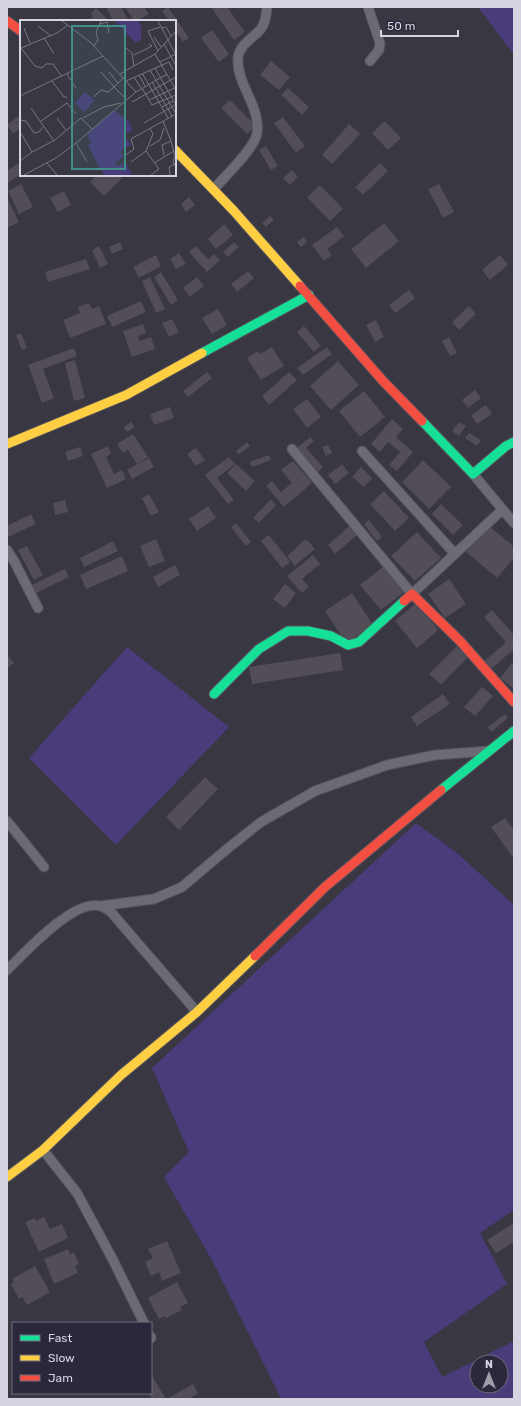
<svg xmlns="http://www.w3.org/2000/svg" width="521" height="1406" font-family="Rubik,sans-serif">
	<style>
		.green { fill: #4a3b7a; fill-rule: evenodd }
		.building { fill: #524d56 }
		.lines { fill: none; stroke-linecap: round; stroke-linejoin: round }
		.street-casing { stroke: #55535d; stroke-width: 11 }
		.fast-casing { stroke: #55535d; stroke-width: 11 }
		.slow-casing { stroke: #55535d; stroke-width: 11 }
		.jam-casing { stroke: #55535d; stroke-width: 11 }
		.street { stroke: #6c6a73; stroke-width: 9 }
		.fast { stroke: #16e098; stroke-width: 9 }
		.slow { stroke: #ffcf43; stroke-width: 9 }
		.jam { stroke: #f24e42; stroke-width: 9 }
		.inset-road { fill: none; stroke: #787682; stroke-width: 1 }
		.view { fill: #418e8b; fill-opacity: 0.15; stroke: #418e8b; stroke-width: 2 }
		.inset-edge { fill: none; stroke: #d6d4e1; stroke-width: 2 }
	</style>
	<rect width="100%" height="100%" fill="#393742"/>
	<path class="green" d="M478 7H514V55Z
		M127 647 229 727 116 845 29 758Z
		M416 823 456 852 514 905V1210L480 1233 507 1284 424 1342 442 1377 514 1341V1399H281L213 1262 164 1177 189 1152 152 1068ZM477 1362H501V1386H477Z"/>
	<path class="building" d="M106 7H121L129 21H113Z
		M125 7H144L149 14 137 21H134Z
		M168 7 189 38 183 42 175 30V21H169L162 11Z
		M211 7H227L245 32 234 40Z
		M96 8 109 21H88L93 16 91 13Z
		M212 30 229 54 219 62 201 38Z
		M271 61 290 77 279 90 260 75Z
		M288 88 309 107 302 115 281 95Z
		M230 100 256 126 247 134 221 108Z
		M21 114V128L13 134 7 125Z
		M283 117 305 146 296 153 274 123Z
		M385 121 401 138 388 150 372 133Z
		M349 124 360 134 332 164 322 155Z
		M266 146 278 166 271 170 259 150Z
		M19 163 21 165V174L7 184V171Z
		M380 163 388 171 363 195 355 187Z
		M292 170 298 177 290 185 283 178Z
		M97 175H119L122 178 104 196 90 182Z
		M21 184 33 207 19 214 8 191Z
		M439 184 454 212 443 218 428 189Z
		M320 185 343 209 330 221 307 197Z
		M64 191 71 205 58 212 50 198Z
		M7 197 19 222 7 228Z
		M189 197 195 205 186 212 181 204Z
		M270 216 274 220 266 227 262 223Z
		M384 223 399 241 366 268 351 249Z
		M224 224 233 235 216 249 208 239Z
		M337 227 344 236 327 249 332 255 324 261 312 245Z
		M304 237 307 242 301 247 297 242Z
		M120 242 123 249 112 254 109 247Z
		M234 242 239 247 228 257 223 252Z
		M99 246 108 264 100 268 92 250Z
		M196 246 208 259 214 254 220 260 207 272 189 252Z
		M179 253 186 264 176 269 170 259Z
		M156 255 161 266 139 278 133 267Z
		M500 255 508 265 490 280 482 270Z
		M86 259 90 269 48 282 45 272Z
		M248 271 254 278 237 292 231 284Z
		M161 272 178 300 171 305 154 277Z
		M150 277 165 309 156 313 142 281Z
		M197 277 204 286 190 297 183 288Z
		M409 290 415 298 395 313 389 305Z
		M141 301 146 312 112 327 107 316Z
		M89 303 92 309 99 306 106 324 70 338 63 320 80 313 78 307Z
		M469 306 476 314 459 330 452 322Z
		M218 309 227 325 212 334 202 318Z
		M172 319 179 332 169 337 162 323Z
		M376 320 384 337 375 342 366 325Z
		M143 324 146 333 138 336 139 341 151 337 155 349 132 357 123 331Z
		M304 326 321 346 314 352 297 332Z
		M21 333 27 348 22 350 16 335Z
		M449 337 457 353 450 356 442 341Z
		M272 347 284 366 261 380 247 358 258 351 260 354Z
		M327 347 332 354 303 375 297 368Z
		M74 348 77 356 43 369 54 398 42 403 28 365Z
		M75 360 85 398 74 401 65 363Z
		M338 361 359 385 331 410 310 386Z
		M207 372 212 378 188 397 183 391Z
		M289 372 297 380 269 405 262 396Z
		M475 390 481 398 468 408 462 400Z
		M364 391 385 417 360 437 339 411Z
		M307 399 321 417 307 428 293 409Z
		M486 405 492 414 477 424 471 415Z
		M170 407 174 418 154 425 150 414Z
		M392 419 403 429 396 437 413 452 397 471 389 465 400 452 388 442 380 452 371 444Z
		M131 422 135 427 127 432 124 427Z
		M459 422 466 426 459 436 452 431Z
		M469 433 481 440 477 446 465 438Z
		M133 434 148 457 137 464 128 450 123 453 117 444Z
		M310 437 314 441 306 448 323 467 318 472 297 448Z
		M247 442 250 446 239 454 236 451Z
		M328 445 332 453 326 456 322 447Z
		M108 446 111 454 106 457 114 474 122 470 126 479 107 488 91 454Z
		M80 447 83 456 68 461 65 452Z
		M196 448 205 460 196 466 187 454Z
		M269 455 271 460 252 467 250 462Z
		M229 457 235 464 217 478 234 500 228 504 205 475Z
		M149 458 154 467 132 479 127 470Z
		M423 460 451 487 429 509 402 482Z
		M293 461 312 483 284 507 266 486 272 481 281 492 292 483 281 470Z
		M236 464 255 481 246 491 227 473Z
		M342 464 349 473 335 484 328 475Z
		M361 467 372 478 364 487 352 477Z
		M384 491 409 518 395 531 370 504Z
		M149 494 159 512 151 516 142 498Z
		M271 499 276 505 259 523 253 518Z
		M65 500 68 512 55 515 53 503Z
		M441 504 463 525 453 535 432 514Z
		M208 506 216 518 197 531 189 519Z
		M31 514 36 524 8 537 7 526Z
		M369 520 382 537 377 541 364 524Z
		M236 523 251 542 246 546 231 527Z
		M488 525 514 547V558L497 578 466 552Z
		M349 526 357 535 335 554 328 545Z
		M417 532 441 558 415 581 391 556Z
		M269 535 290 562 282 568 261 541Z
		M156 539 165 561 149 567 140 546Z
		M306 539 315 549 295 566 287 556Z
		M113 541 118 551 84 567 80 558Z
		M27 546 43 575 34 580 18 550Z
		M313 555 320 564 302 579 309 587 302 593 287 576Z
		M122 556 128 571 86 589 80 575Z
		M175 565 180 575 158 587 153 577Z
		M384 566 404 592 381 610 360 585Z
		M65 569 69 577 36 593 32 585Z
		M449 579 466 604 445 618 428 594Z
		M285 584 296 593 285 608 273 599Z
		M352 593 373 625 346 643 325 611Z
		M416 603 438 630 417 648 395 621Z
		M492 610 514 635V649L490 670 483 662 506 642 484 617Z
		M457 646 468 657 441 685 429 674Z
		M340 653 343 670 252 684 249 667Z
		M7 655 14 663 7 669Z
		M514 661V689L500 678Z
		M482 687 493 696 475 716 464 707Z
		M443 694 450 704 417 726 411 717Z
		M505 714 508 718 491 732 488 727Z
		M205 777 218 789 179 830 166 817Z
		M505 818 514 830V859L491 827Z
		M44 1217 50 1229 62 1224 68 1238 39 1252 25 1222 35 1218 36 1221Z
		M514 1223V1242L496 1253 487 1240Z
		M167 1241 181 1273 162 1281 159 1272 151 1276 145 1262 153 1258 148 1249Z
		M68 1249 70 1254 74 1252 79 1264 75 1266 78 1273 54 1284 44 1259Z
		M35 1266 50 1292 27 1305 22 1297 19 1299 11 1284 14 1282 12 1279Z
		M177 1282 188 1303 180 1307 182 1310 166 1318 165 1316 159 1319 148 1298Z
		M151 1374 166 1399H152L148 1393H151Z
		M193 1384 198 1393 189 1399H167Z"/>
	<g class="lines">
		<g class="street-casing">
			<path id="street" d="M368 7 380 43 379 50 370 61
				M214 189C225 176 250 153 256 137 260 125 255 110 250 99 244 86 237 72 238 58 239 45 252 39 260 30 266 23 266 15 267 7
				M292 449 412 594 502 510
				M362 451 455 554
				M473 474 514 523
				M7 550 14 561 38 608
				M7 821 44 867
				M100 906 154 899 182 887 227 849 261 822 315 791 387 765 435 755 488 751
				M7 970C25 953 73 899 100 906 104 907 108 910 111 912L197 1012
				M43 1150 77 1193 112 1258 144 1323
				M151 1337V1338"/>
		</g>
		<g class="fast-casing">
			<path id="fast" d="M202 353 309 295
				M422 421 473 474 506 446 514 442
				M214 694 259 649 288 631H308L331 636 348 645 359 642 404 601
				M441 790 514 731"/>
		</g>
		<g class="slow-casing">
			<path id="slow" d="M175 150 233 210 300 286
				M7 444 126 395 202 353
				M7 1177 43 1150 121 1075 197 1012 255 956"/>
		</g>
		<g class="jam-casing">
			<path id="jam" d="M7 21 21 31
				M300 286 383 381 422 421
				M404 601 412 594 460 641 514 702
				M255 956 325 887 441 790"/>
		</g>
		<use href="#street" class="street"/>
		<use href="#fast" class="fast"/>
		<use href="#slow" class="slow"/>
		<use href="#jam" class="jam"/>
	</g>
	<g transform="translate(20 20)">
		<rect width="156" height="156" fill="#393742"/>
		<path d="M95 1H118L121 6V20L116 23ZM65 72 75 80 64 92 55 83ZM94 90 110 103 112 111 104 114 111 125 101 131 103 137 95 143 97 146 105 142 112 155H84L68 126 71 123 67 115Z" fill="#4a3b7a"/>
		<path class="inset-road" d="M42 1 70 22 116 72 147 54M138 1 156 35M80 4 87 2 89 13M18 6 31 16M4 8 10 23M141 8 146 7 151 16M156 11 135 34 156 70M134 17 141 27M24 18 34 34M144 24 156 46M74 26 78 20 76 12 81 1M1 28 15 46 22 48 26 44H33L42 57M1 28 37 13 48 5M106 28 112 33 114 46M138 31 128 11 140 7M114 35 132 26 129 24M140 42 156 34M135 48 156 85M130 50 156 94M81 52 94 67 103 58M89 52 98 63M122 53 148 98M47 54 56 68M100 54 135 34M119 55 125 66M114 57 121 68M32 61 44 77H47M106 61 149 42 153 50M132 62 148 89 156 84M122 68 132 85 156 75M0 76 83 36M74 77 81 70 88 72 94 67 106 79M129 80 155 68M112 82 156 57M142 87 153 81M11 88 34 121M37 98 46 110M63 98 84 87 101 83M0 100 6 101 14 113 19 112 23 107M21 101 47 83 56 94M143 101 151 121 155 136 153 141 156 148M124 103 148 89 152 96M0 112 12 132 35 120 61 98 72 109M56 123 67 142M130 126 140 120 144 108M126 131 139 149 131 155M126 131 133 114 130 108M144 135 142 125 151 121M104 136 114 129 111 119 156 94M0 141 12 132M111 142 126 131M27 143 37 155M134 143 154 131M4 155 36 138 56 123 116 72M150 155 149 147 156 143"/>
		<path class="view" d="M52 6H105V149H52Z"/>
		<rect width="156" height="156" class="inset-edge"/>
	</g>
	<rect width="521" height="1406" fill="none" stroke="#d6d4e1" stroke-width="16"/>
	<rect x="12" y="1322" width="140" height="72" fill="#2c283c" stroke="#706d7e"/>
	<rect x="20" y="1335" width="20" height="6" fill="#16e098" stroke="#706d7e"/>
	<text x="48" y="1342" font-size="12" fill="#d6d4e1">Fast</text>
	<rect x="20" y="1355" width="20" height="6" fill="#ffcf43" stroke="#706d7e"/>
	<text x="48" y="1362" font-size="12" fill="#d6d4e1">Slow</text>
	<rect x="20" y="1375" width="20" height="6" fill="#f24e42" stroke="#706d7e"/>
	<text x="48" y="1382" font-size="12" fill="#d6d4e1">Jam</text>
	<g transform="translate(489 1374)"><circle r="19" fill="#2c283c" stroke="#706d7e"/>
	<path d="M0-3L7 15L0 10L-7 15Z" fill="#9f9da9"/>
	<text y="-6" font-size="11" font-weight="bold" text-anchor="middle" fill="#d6d4e1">N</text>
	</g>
	<path d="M381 30v6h77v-6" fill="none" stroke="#d6d4e1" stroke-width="2"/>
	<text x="387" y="30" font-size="12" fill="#d6d4e1" stroke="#2c283c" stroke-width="3" paint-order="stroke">50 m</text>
</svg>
